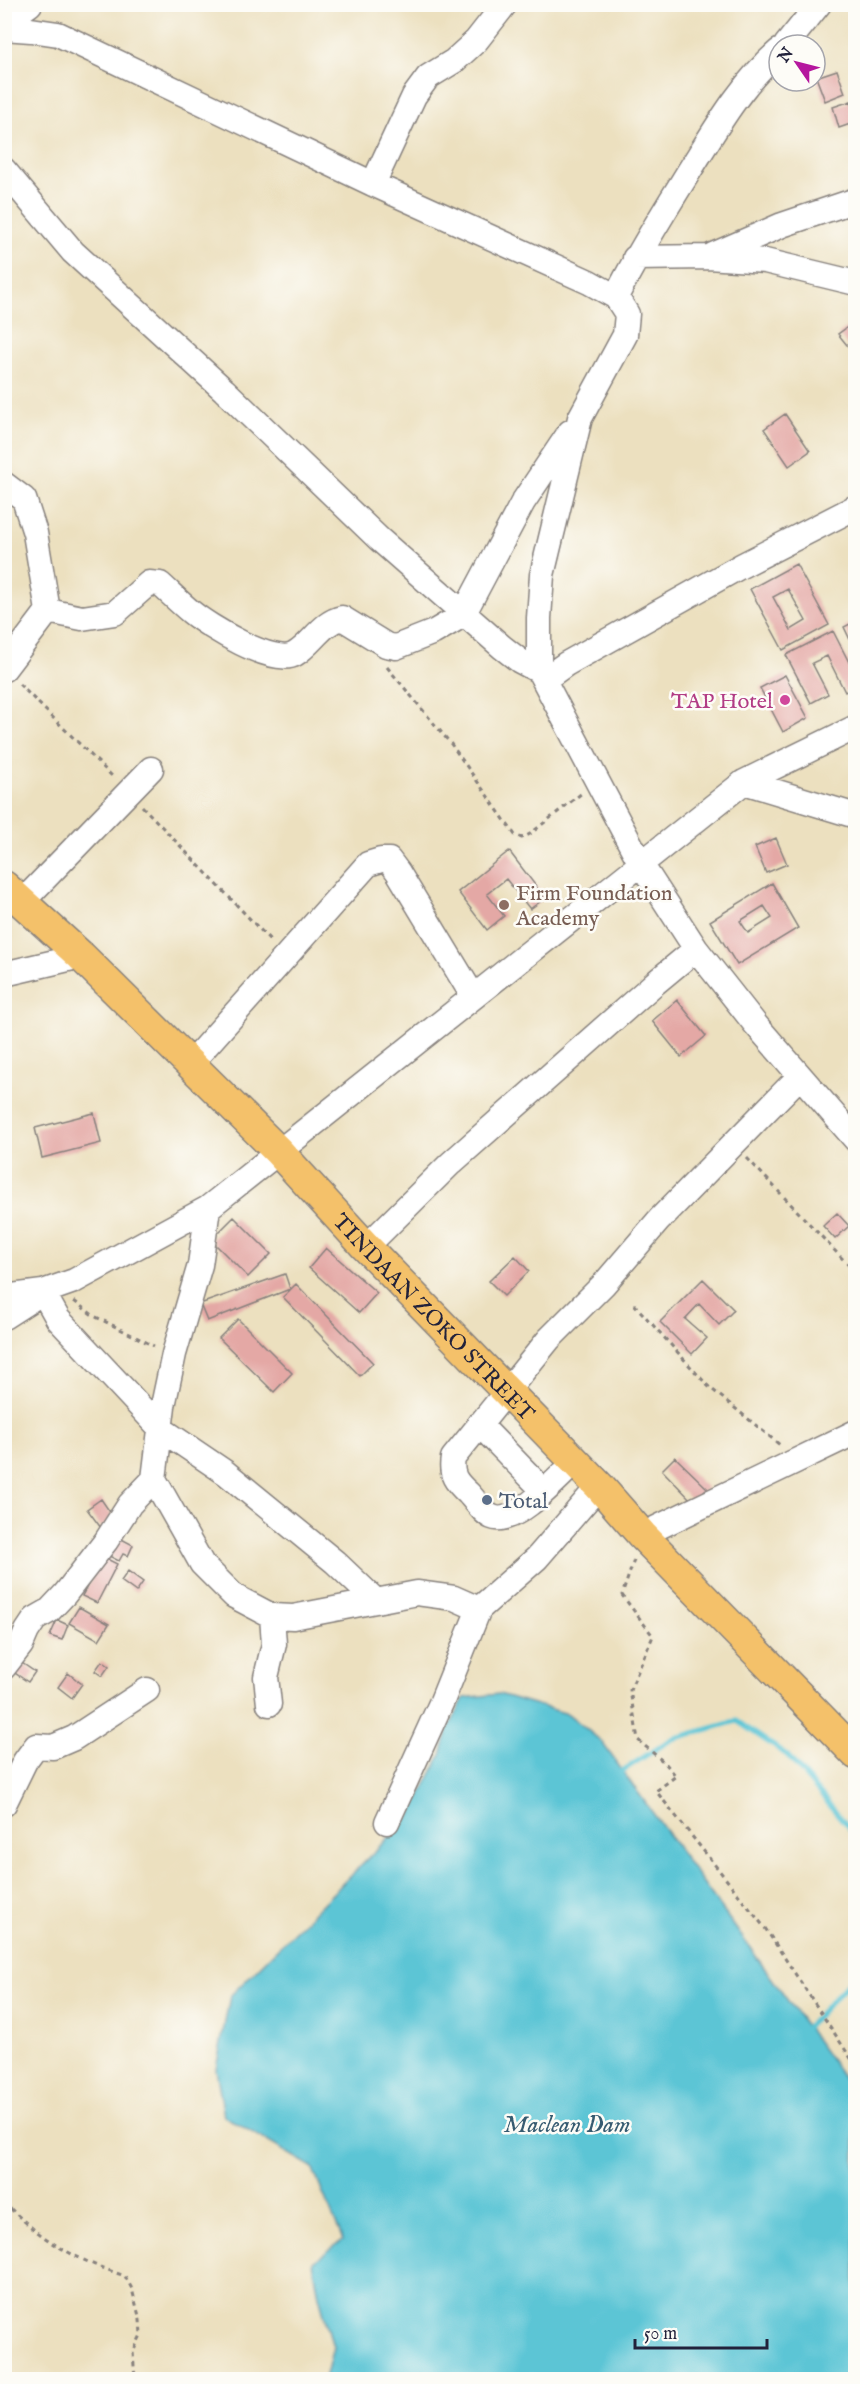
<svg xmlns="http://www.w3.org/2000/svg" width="860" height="2384" font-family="'IM FELL English',serif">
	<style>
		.water { fill: #5bc5d5; stroke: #3e7488; stroke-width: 1.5 }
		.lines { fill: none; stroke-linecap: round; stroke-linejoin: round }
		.stream { stroke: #5bc5d5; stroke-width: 5 }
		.building { fill: #e4a8a5; fill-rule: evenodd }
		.minor-casing { stroke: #87817d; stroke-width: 27 }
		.major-casing { stroke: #87817d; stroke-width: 33 }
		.path { stroke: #87817d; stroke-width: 3; stroke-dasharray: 4.5 4.5; stroke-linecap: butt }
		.minor { stroke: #fff; stroke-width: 24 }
		.major { stroke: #f4c16a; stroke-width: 30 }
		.hotel-dot { fill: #d1479c; stroke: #fdfcf7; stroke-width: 2 }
		.education-dot { fill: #8d6e63; stroke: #fdfcf7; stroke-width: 2 }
		.service-dot { fill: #5c6f8a; stroke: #fdfcf7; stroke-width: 2 }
		.labels { text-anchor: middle; stroke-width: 5; stroke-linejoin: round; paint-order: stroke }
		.hotel-label { font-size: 22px; fill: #b23c85; stroke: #fdfcf7; text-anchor: end }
		.education-label { font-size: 22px; fill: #785e54; stroke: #fdfcf7; text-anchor: start }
		.street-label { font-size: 22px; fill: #22223b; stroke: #fdfcf7 }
		.service-label { font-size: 22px; fill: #4e5e75; stroke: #fdfcf7; text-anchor: start }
		.water-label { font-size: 24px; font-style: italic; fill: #365b71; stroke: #fdfcf7 }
	</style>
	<rect width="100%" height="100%" fill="#fdfcf7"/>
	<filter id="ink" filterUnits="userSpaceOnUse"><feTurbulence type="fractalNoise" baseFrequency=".0167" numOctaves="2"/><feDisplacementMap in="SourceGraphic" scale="12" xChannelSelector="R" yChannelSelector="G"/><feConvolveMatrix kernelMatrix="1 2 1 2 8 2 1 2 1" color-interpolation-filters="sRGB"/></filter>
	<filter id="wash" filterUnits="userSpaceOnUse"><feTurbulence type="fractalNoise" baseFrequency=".008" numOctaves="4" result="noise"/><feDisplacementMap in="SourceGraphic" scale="24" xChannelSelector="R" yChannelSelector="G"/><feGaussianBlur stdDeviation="1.35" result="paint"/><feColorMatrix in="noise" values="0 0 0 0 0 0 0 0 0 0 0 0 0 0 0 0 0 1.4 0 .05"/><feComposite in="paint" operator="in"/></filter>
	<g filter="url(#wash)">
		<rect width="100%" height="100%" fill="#ece0bf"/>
		<path class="water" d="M499 1694 568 1714 601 1741 855 2094V2379H325L333 2347 319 2296 313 2262 343 2240 312 2167 224 2116 216 2069 230 1996 410 1816 441 1755 449 1728 464 1698Z"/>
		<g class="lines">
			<path class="stream" d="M622 1771 672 1739 737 1721 787 1755 856 1836
				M807 2027 856 1975"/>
		</g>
		<g id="blocks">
			<path class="building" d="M837 70 845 93 825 101 816 77Z
				M851 101 856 122 839 128 833 107Z
				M853 323 856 327V347L851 350 838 334Z
				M785 414 810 451 789 466 764 429Z
				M796 564 829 625 783 650 750 589ZM788 589 806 621 791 630 773 597Z
				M856 621V652L844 627Z
				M833 631 856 676V686L845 692 827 656 812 663 828 694 811 703 786 655Z
				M785 675 808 718 783 732 760 688Z
				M776 838 787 864 766 873 755 847Z
				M509 851 545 898 530 909 506 879 487 894 504 916 487 930 458 892Z
				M772 883 798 928 737 965 710 921ZM764 906 772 918 748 933 740 921Z
				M677 1000 706 1036 681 1057 652 1021Z
				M94 1113 101 1143 42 1158 35 1128Z
				M837 1213 849 1226 835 1239 823 1226Z
				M234 1217 271 1254 248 1277 211 1240Z
				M326 1248 377 1293 359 1313 309 1268Z
				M515 1256 529 1271 504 1296 489 1281Z
				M285 1274 290 1289 207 1321 200 1304Z
				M703 1279 734 1310 719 1325 699 1304 685 1319 707 1338 692 1354 660 1322Z
				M296 1284 373 1363 360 1376 283 1297Z
				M238 1319 292 1373 274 1392 219 1338Z
				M675 1457 707 1488 693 1502 662 1470Z
				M101 1499 114 1518 101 1528 87 1509Z
				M114 1535 133 1545 128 1556 123 1554 119 1561 105 1554Z
				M103 1557 117 1564 97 1603 82 1596Z
				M128 1571 143 1582 136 1592 121 1581Z
				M79 1607 109 1624 99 1640 69 1623Z
				M57 1620 68 1625 62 1640 50 1636Z
				M19 1661 35 1672 28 1682 12 1671Z
				M102 1661 109 1666 102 1676 95 1671Z
				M68 1673 82 1684 72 1698 58 1687Z"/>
		</g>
	</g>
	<g filter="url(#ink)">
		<use href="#blocks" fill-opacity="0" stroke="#87817d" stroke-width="1.5"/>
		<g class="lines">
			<g class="minor-casing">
				<path id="minor" d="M4 23 30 4
					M4 28 31 30 58 34 373 184 589 282 616 297 627 314 625 335 580 418 542 575 539 618V671L641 864 696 949 756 1025 856 1140
					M786 45 819 4
					M4 170 73 252 224 390 379 539 502 647 520 661 539 671
					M373 184 414 96 428 77 454 61 476 41 505 4
					M713 255 782 225 856 200
					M635 258 708 257 765 261 856 283
					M616 297C637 254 663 214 688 173 715 130 740 85 779 51
					M4 484 24 499 35 533 48 611 4 669
					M48 611 82 618 115 613 149 583 160 584C170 593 180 603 191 612 208 626 274 667 295 654 312 644 322 622 342 618L386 645 396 647 434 632 463 615 523 502 570 432
					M545 679 566 664 741 566 856 507
					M744 782 856 816
					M22 902 151 769
					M4 974 81 956
					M190 1064 368 864 381 860H389L398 872 473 996
					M208 1208 200 1265 174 1354 163 1406 154 1479 202 1564 234 1596 272 1616 274 1644 266 1677 269 1704
					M366 1247 450 1164 655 983 696 949
					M4 1297 43 1292 74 1281 208 1208 744 782 856 727
					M4 1317 43 1292 58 1319 161 1429 226 1473 335 1562 376 1601
					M479 1424 544 1491
					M575 1462C559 1477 514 1527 492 1517 483 1513 475 1500 468 1493 456 1482 450 1475 453 1458L549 1339 604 1284 659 1220 800 1076
					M642 1535 856 1432
					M272 1616 293 1617 417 1593 454 1598 479 1609
					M4 1667 21 1645 27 1631 35 1619 49 1611 65 1594 106 1541 130 1504 154 1479
					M4 1804 25 1761 36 1746 53 1747 74 1738 147 1690
					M387 1822 442 1701 479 1609 537 1558 599 1486"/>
			</g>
			<g class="major-casing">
				<g id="major">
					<path id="s1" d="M4 886 81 956 278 1151 366 1247 599 1486 642 1535 856 1754"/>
				</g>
			</g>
			<path class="path" d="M387 667 451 744 515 835 522 838 530 834 582 793
				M19 684 114 778
				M142 806 272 942
				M747 1158 856 1273
				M74 1301 94 1316 154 1346
				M634 1304 708 1386 780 1445
				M634 1560 622 1595 653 1636 630 1690 638 1740 666 1764 676 1776 656 1791 765 1928 856 2066
				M4 2202C42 2241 74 2259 125 2276L132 2289 140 2320 141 2335 133 2352 135 2380"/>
			<use href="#minor" class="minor"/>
			<use href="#major" class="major"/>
		</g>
	</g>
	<circle class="hotel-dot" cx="785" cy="700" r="6"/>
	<circle class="education-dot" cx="504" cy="905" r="6"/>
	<circle class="service-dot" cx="487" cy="1500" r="6"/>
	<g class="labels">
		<g class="hotel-label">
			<text x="773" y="708">TAP Hotel</text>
		</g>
		<g class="education-label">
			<text x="516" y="900">Firm Foundation<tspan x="516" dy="25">Academy</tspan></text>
		</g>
		<g class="street-label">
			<text dy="8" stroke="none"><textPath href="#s1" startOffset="609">TINDAAN ZOKO STREET</textPath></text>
		</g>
		<g class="service-label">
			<text x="499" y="1508">Total</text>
		</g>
		<g class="water-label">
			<text x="567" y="2132">Maclean Dam</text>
		</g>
	</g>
	<rect width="860" height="2384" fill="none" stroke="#fdfcf7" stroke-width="24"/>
	<g transform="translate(797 63) rotate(305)"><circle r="28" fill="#fdfcf7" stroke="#a5a5ac" stroke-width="1.5"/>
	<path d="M0-4.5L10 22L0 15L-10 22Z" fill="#b5179e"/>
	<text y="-9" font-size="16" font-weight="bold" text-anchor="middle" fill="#22223b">N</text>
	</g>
	<path d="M635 2339v9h132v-9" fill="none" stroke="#22223b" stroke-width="3"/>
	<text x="644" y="2339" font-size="18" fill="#22223b" stroke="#fdfcf7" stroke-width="4.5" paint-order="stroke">50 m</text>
</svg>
